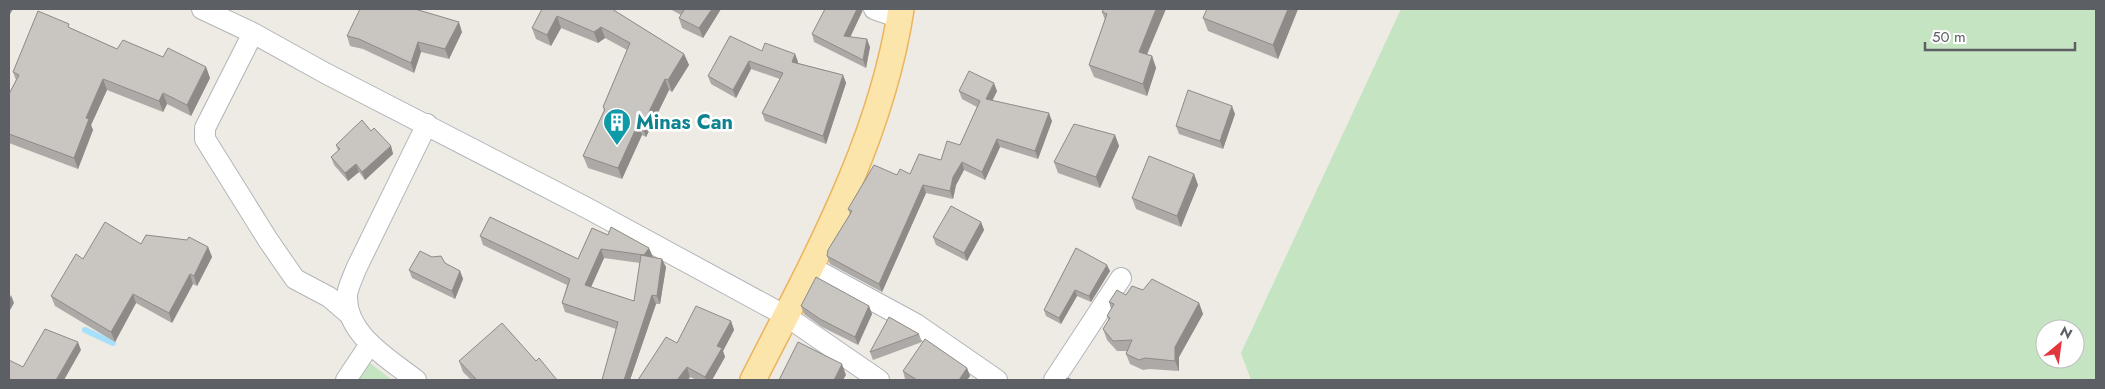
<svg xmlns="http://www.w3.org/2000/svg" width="2105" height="389" font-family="Jost,sans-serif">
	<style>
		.green { fill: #c5e4c1; fill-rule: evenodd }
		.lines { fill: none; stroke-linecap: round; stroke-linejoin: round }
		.stream { stroke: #a6e0fb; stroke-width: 6 }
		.minor-casing { stroke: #b1b5b8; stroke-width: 22 }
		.major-casing { stroke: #ebb45f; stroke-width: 28 }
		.minor { stroke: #fff; stroke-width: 20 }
		.major { stroke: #fbe5ab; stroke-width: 25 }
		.wall { fill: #ada9a6; fill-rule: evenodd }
		.shaded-wall { fill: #8d8a87 }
		.building { fill: #c9c5c1; stroke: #8d8a87 }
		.labels { text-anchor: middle; stroke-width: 5; stroke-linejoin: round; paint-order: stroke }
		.culture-label { font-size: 20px; font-weight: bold; fill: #0d838f; stroke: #fff; text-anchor: start }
	</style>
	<rect width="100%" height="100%" fill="#eeeae4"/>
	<path class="green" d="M1401 9H2096V380H1251L1241 353ZM2045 329H2075V359H2045Z
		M370 363 392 380H359Z"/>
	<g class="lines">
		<path class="stream" d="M85 330 113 343"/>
		<g class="minor-casing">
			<path id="minor" d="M202 9 253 33 325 73 587 208 786 316 879 380
				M874 9 900 18
				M253 33 205 128V139L268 240 295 279 329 297 350 315
				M809 266 916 324 997 380
				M346 380 370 344
				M416 380C389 359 345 334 347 295 348 287 353 277 356 269L427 124
				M1054 380 1121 278"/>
		</g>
		<g class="major-casing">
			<path id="major" d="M753 380C813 262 881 142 901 9"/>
		</g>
		<use href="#minor" class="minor"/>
		<use href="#major" class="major"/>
	</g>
	<path class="wall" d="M542 9H612L684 54 689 65 672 92 669 90 646 137 642 135 622 179 588 168 583 156 604 111 603 107 627 50 605 38 598 43 561 28 551 46 536 39 532 28Z
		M670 9H721L703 38 682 28 679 18 681 15Z
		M1104 9 1147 54 1152 56 1156 68 1147 96 1094 77 1089 65 1105 20 1102 12Z
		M1298 9 1278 59 1208 31 1203 18Z
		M862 12 850 37 870 47 866 68 814 42 812 34Z
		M70 28 117 49 163 57 206 67 210 78 191 116 167 104 163 112 107 90 91 125 93 130 78 169 9 143V94L16 80 13 72Z
		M462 32 449 59 421 52 414 73 363 49 350 46 347 36Z
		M762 51 795 54 798 62V63L843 75 846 83 826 144 765 121 762 113 780 79 751 69 736 98 711 84 708 76Z
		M959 91H997L992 101 1052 121 1038 159 1000 147 985 180 964 170 956 185 953 199 926 193 882 292 830 264 827 256 850 214 848 209 897 175 910 174 941 160 960 145 977 107 962 99Z
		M1235 114 1223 149 1179 134 1176 126Z
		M371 131 391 146 393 154 365 180 359 172 348 181 334 165 331 157 338 151 336 145Z
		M1115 135 1119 146 1100 188 1058 173 1054 162Z
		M1194 174 1198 185 1181 227 1136 209 1132 198Z
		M981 222 984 230 967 261 936 245 933 237Z
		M592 228 653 257 666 267 660 304H656L630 380H602L616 329 565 312 562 303 567 285 483 245 480 236 578 259ZM604 258 640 263 634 301 591 287Z
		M141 244 208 247 212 257 197 286 193 284 172 323 136 303 115 342 55 306 51 296 83 259Z
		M1076 248 1110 271 1091 302 1077 296 1061 324 1046 316 1044 310Z
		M432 257 460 271 463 279 455 299 412 278 409 270Z
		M1143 290 1199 303 1203 314 1179 357V371L1149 369 1143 370 1130 364 1126 354 1127 351H1117L1107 340 1103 329 1109 320 1107 316 1111 309 1109 302 1126 295Z
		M801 306H869L872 314 858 345 822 327 804 314Z
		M731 321 734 330 723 351 725 357 712 380H697L690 377 677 343Z
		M919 334 922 342 873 360 870 352Z
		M459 361H536L557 380H471L463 372Z
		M967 368 970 376 967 380H908L905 379 903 371Z"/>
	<path class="shaded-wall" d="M9 9H13L9 16Z
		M712 9H721L703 38 699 28Z
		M857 9H863L862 12 847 44 844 36Z
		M1156 9H1166L1143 64 1139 52Z
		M1288 9H1298L1278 59 1273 45Z
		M557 16 561 28 551 46 547 35Z
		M459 22 462 32 449 59 445 49Z
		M601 27 605 38 598 43 594 32Z
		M867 39 870 47 866 68 863 60Z
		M418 42 421 52 414 73 411 63Z
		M684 54 689 65 672 92 668 80Z
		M795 54 798 62 795 70 792 62Z
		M1152 56 1156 68 1147 96 1143 84Z
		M749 61 751 69 736 98 733 90Z
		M206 67 210 78 191 116 187 105Z
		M843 75 846 83 826 144 823 136Z
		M103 79 107 90 91 125 93 130 78 169 74 158 86 118Z
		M665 79 669 90 646 137 642 126Z
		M994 83 997 91 989 107 986 99Z
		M163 93 167 104 163 112 159 101Z
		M1232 106 1235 114 1223 149 1220 141Z
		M1049 113 1052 121 1038 159 1035 151Z
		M638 124 642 135 622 179 618 168Z
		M1115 135 1119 146 1100 188 1096 177Z
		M997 139 1000 147 985 180 982 172Z
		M391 146 393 154 365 180 362 172Z
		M962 162 964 170 956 185 953 199 950 191 953 177Z
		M356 164 359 172 348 181 345 173Z
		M1194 174 1198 185 1181 227 1177 216Z
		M923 185 926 193 882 292 879 284Z
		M981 222 984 230 967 261 964 253Z
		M208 247 212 257 197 286 194 276Z
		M649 248 653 257 647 264 644 255Z
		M601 249 604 258 588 294 585 285Z
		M662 259 666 267 660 304 657 296Z
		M1107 265 1110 271 1091 302 1089 296Z
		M460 271 463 279 455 299 452 291Z
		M190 274 193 284 172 323 169 313Z
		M1075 290 1077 296 1061 324 1059 318Z
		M133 294 136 303 115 342 111 332Z
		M11 295 14 303 9 312V300Z
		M652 295 656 304 630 380H624Z
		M1199 303 1203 314 1179 357V371L1175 361V347Z
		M869 306 872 314 858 345 855 337Z
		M731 321 734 330 723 351 725 357 712 380H706L705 377 717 346Z
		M78 342 81 350 64 380H56Z
		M842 364 846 375 843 380H834Z
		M687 367 690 377 688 380H677Z
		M967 368 970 376 967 380H959Z"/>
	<path class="building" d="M360 9H415L459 22 445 49 418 42 411 63 359 39 347 36Z
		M542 9H612L684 54 668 80 665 79 642 126 638 124 618 168 583 156 605 109 603 107 630 43 601 27 594 32 557 16 547 35 532 28Z
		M682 9H712L699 28 679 18 684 10Z
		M825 9H857L844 36 867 39 863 60 812 34Z
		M1104 9H1156L1139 52 1152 56 1143 84 1089 65 1107 14 1102 12Z
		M1207 9H1288L1273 45 1203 18Z
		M38 11 69 24 68 27 117 49 123 40 163 57 168 48 206 67 187 105 163 93 159 101 103 79 86 118 89 119 74 158 9 134V94L19 75 13 72Z
		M730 36 762 51 765 43 795 54 792 62 843 75 823 136 762 113 783 73 749 61 733 90 708 76Z
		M969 71 994 83 986 99 1049 113 1035 151 997 139 982 172 962 162 953 177 950 191 923 185 879 284 827 256 828 250 852 211 848 209 874 165 897 175 900 169 910 174 919 154 941 160 947 141 960 145 980 101 959 91Z
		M1188 90 1232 106 1220 141 1176 126Z
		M362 120 371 131 374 128 391 146 362 172 356 164 345 173 331 157 340 149 336 145Z
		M1074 124 1115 135 1096 177 1054 162Z
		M1149 156 1194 174 1177 216 1132 198Z
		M951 206 981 222 964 253 933 237Z
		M490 217 578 259 592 228 608 235 611 227 649 248 644 255 601 249 585 285 634 301 641 255 662 259 657 296 652 295 624 380H602L618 322 562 303 570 279 480 236Z
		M105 222 141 244 146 235 187 240 189 237 208 247 194 276 190 274 169 313 133 294 111 332 51 296 76 254 83 259Z
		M1076 248 1107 265 1089 296 1075 290 1059 318 1044 310Z
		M420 251 432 257 441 256 445 263 460 271 452 291 409 270Z
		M816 277 869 306 855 337 820 319 801 306Z
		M1152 279 1199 303 1175 347V361L1145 358 1139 360 1126 354 1132 340 1113 341 1103 329 1110 318 1107 316 1114 304 1109 302 1117 290 1126 295 1132 286 1143 290Z
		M696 306 731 321 717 346 722 348 705 377 687 367 677 380H638L666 337 677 343Z
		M889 317 919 334 870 352Z
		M502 323 536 361 539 358 557 380H477L459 361Z
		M45 329 78 342 56 380H9V360L23 367Z
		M925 339 967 368 959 380H917L903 371Z
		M798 342 842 364 834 380H779Z
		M1067 378 1073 380H1065Z"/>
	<defs>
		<g id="building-pin" transform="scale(1.4375)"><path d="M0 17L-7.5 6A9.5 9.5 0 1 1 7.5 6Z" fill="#0f9aa8" stroke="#fff"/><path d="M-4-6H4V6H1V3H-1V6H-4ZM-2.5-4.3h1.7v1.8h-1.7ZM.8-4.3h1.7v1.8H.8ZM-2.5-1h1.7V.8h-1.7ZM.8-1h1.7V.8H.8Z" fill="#fff"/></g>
	</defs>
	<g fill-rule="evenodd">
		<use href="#building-pin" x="617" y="122"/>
	</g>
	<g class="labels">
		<g class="culture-label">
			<text x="636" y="129">Minas Can</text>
		</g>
	</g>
	<rect width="2105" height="389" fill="none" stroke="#5c6064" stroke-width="20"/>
	<g transform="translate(2060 344) rotate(29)"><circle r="24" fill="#ffffff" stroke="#bebfc1"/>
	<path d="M0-4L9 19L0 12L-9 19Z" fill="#e2363c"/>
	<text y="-8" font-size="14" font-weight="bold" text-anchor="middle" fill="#5c6064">N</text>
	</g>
	<path d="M1925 42v8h150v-8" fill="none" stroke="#5c6064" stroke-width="2.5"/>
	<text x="1932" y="42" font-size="15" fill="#5c6064" stroke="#ffffff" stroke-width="4" paint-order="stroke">50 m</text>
</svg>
